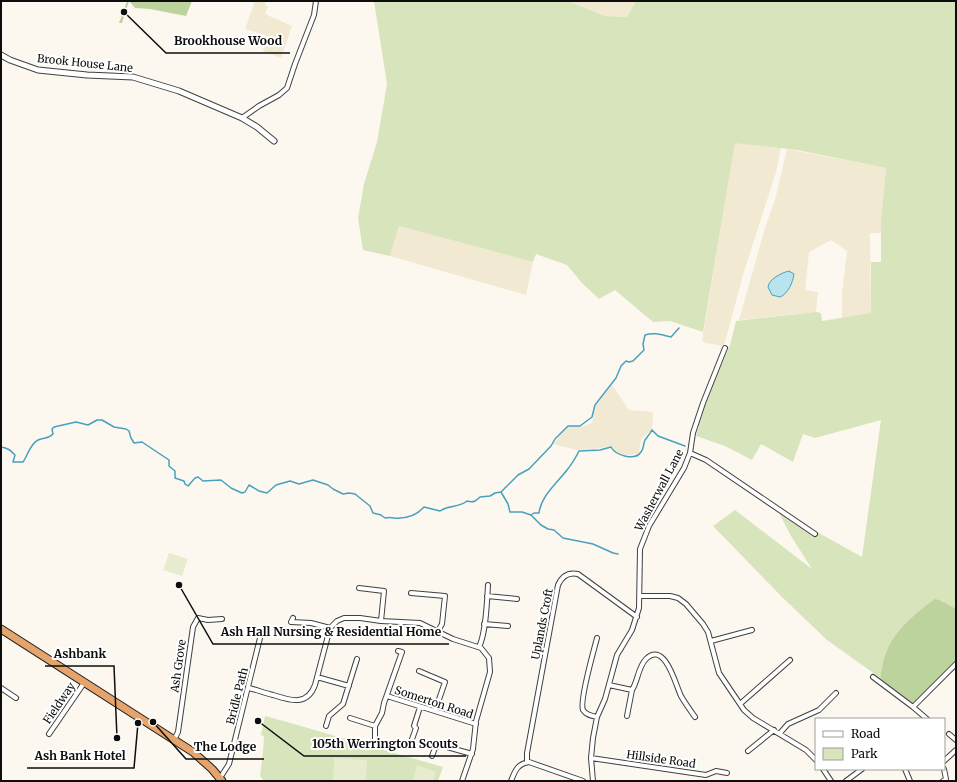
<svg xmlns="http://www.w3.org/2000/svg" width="957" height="782" font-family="Merriweather,serif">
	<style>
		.farmland { fill: #f1e9d2 }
		.green { fill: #d7e4bc }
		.forest { fill: #bdd39d }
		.pitch { fill: #e6eccd }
		.water { fill: #b9e3ef; stroke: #49a0be }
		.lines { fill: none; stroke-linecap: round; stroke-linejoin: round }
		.stream { stroke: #49a0be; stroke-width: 1.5 }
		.minor-casing { stroke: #404040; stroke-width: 6 }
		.tertiary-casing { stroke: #404040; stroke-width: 7 }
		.trunk-casing { stroke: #1e1e1e; stroke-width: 9 }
		.minor { stroke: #fff; stroke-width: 4 }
		.tertiary { stroke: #fff; stroke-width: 5 }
		.trunk { stroke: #e6a46d; stroke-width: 7 }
		.labels { text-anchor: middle; stroke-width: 4; stroke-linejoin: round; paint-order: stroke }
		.street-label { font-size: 11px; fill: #0d0d0d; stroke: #fff }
		.leader { fill: none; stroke: #0d0d0d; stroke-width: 1.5 }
		.callout-dot { fill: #0d0d0d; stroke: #fff; stroke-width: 1.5 }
		.callout-label { font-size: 12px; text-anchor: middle; font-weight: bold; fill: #0d0d0d; stroke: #fff; stroke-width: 4; stroke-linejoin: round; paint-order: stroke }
	</style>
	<rect width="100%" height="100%" fill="#fdf8ef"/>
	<path class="farmland" d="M255 1H266L265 5 268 6 265 14 292 26 281 58 263 51 266 40 265 35 245 29Z
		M568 1H636L627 17 605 16Z
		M735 142 781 148 776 172 743 275 724 346 706 343 702 341Z
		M787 149 886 168 881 221 882 233H870L871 314 842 318V294L847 251 831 240 809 252 805 290 818 292 816 312 739 320 765 228 775 200Z
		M399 226 533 262 526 295 390 256Z
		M612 385 629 410 653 412 652 430 641 439 639 453 630 455H623L614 450 612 446 601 448 577 450 553 444 568 427H581L592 423 596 406Z"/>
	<path class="green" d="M374 1H568L605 16 627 17 636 1H956V660L914 704 872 672 827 640 783 598 713 526 735 510 812 569 791 536 779 513 814 537 817 532 862 557 881 420 815 438 803 434 793 462 761 444 752 460 725 446 696 436 707 399 730 345 736 321 816 312 821 313 822 321 871 313V262H881V221L886 168 797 150 735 143 703 332 670 321 653 322 615 290 599 299 582 283 567 265 536 254 533 262 399 226 390 256 363 250 358 218 364 184 377 142 387 84Z
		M265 716 287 722 443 767 438 781H264L260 776 263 752 264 736 261 735Z"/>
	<path class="forest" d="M127 1H192L186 16 150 9 135 8 129 1 122 23H119Z
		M935 599 939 600 956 609V660L914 704 881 679C880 673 882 669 883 663 890 634 909 619 932 601Z"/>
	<path class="pitch" d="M169 553 188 559 182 576 163 570Z
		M334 758 367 760 366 781H333Z
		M417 765 436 772 433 781H413Z"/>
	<path class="water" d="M789 271 794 274C793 282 788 294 780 297L772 295 768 287C769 279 781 273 789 271Z"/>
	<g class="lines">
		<path class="stream" d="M1 447C8 448 10 450 15 455L13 462H23C28 455 30 444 38 440 45 437 47 440 53 434L52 429 54 427 76 422 88 425 97 420H102L114 427 126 429 129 431 131 438 134 443 142 442 169 460V466L175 471V478L184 481 185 484 188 486 195 478 198 477 203 481 221 480 231 488 242 493 245 492 249 485 259 491 267 493 276 485 290 481 299 484 313 480 328 485 333 489 343 494 349 493 355 494 370 506 373 513 381 515 385 518C389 517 390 517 394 518 406 519 416 516 424 507L440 511C448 505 459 508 467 501 474 503 476 501 480 497L490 496 495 493 501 492
			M501 492 518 475 529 469 551 446 555 439 568 426H580L592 417 595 405 616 378 621 366 626 361 629 362 633 361 644 350 643 344 645 335C654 332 662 335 671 337L679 328
			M501 492 508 504 510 512H522L531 515 541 525 548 529 554 530 563 538 593 544 613 553 618 554
			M531 515 534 513H539C541 496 557 483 567 470 572 464 576 457 579 451L600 450 611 447C616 456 635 461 641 452 644 449 643 444 645 440 647 437 650 434 652 430L658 436 685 446"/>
		<g class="minor-casing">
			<path id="minor" d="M242 118 259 106 279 95 287 88 295 64 314 15 316 1
				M690 453 706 460 815 534
				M359 588 384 591 381 621
				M411 593 445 596 442 624 438 631
				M487 596 517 599
				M640 596H670L678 598 686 604 703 624 708 632 719 673 744 710 753 718 806 750 816 760
				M293 618 291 622 311 623 330 628
				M484 624 508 626
				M597 638C594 650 579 701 583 710 586 715 592 716 597 717
				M711 641 752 630
				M479 647C486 633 487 602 488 585
				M419 671 445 682 435 711
				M317 677 349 686
				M873 677 913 707 927 719
				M609 685 632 690C638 681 638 667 646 659 665 640 676 686 681 696 685 703 690 710 695 717
				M1 688 16 698
				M249 688C257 690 265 693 273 695 289 700 307 707 315 685L330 628 337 621 344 618H360L381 621 420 623 453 639 481 648 489 658 490 672 476 721 473 749 462 781
				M387 696 476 724
				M740 704 790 660
				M913 707 956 664
				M627 716 632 690
				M350 718 375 726
				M326 726 329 716 343 704 357 659
				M780 733 788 724 819 710 836 693
				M49 734 84 683
				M949 734 956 740
				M174 740 178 732 193 627 198 618 208 620 222 619
				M411 742 416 728 414 726 420 707
				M375 745V726L382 713 384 703 402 652 398 651
				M748 751 774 730
				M432 756 435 748 440 745 472 754
				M591 758 706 775 716 771 727 773
				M944 761 956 750
				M527 762V753L558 585C562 576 569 572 578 574L637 617
				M823 769 831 781
				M905 769 910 781
				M220 778 229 764 260 638
				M511 781C515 771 517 764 529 762L583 781
				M593 781 591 758 593 738 597 717 605 699 617 655 632 630 639 608 640 549 649 526 684 468 690 453 693 433 703 403 725 348
				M846 781 862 769
				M943 781 946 779 944 769"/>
		</g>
		<g class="tertiary-casing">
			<path id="tertiary" d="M1 55 10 60 38 70 87 75 133 77 179 91 242 118 257 127 274 141"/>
		</g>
		<g class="trunk-casing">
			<path id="trunk" d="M1 629 193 752 212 769 222 781"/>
		</g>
		<use href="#minor" class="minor"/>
		<use href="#tertiary" class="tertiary"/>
		<use href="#trunk" class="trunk"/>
	</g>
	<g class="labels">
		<g class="street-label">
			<text transform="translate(85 63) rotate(6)" y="4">Brook House Lane</text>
			<text transform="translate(659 490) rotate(-62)" y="4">Washerwall Lane</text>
			<text transform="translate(542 624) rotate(-79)" y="4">Uplands Croft</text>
			<text transform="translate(178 666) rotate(-82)" y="4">Ash Grove</text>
			<text transform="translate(237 696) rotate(-76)" y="4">Bridle Path</text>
			<text transform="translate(434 702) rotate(18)" y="4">Somerton Road</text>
			<text transform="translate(59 703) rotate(-56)" y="4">Fieldway</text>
			<text transform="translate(661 759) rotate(8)" y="4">Hillside Road</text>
		</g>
	</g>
	<path class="leader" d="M124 12L166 53H290M179 585L213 644H449M117 738L114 666H45M258 721L304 756H466M153 722L186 759H264M138 723L134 768H27"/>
	<g class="callout-dot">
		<circle cx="124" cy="12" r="4"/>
		<circle cx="179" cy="585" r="4"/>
		<circle cx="117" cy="738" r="4"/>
		<circle cx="258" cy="721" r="4"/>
		<circle cx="153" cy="722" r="4"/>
		<circle cx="138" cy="723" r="4"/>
	</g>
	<g class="callout-label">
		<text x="228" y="45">Brookhouse Wood</text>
		<text x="331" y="636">Ash Hall Nursing &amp; Residential Home</text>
		<text x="80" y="658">Ashbank</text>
		<text x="385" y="748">105th Werrington Scouts</text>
		<text x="225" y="751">The Lodge</text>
		<text x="80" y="760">Ash Bank Hotel</text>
	</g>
	<rect width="957" height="782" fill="none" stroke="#0d0d0d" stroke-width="4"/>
	<rect x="815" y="718" width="130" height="52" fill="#ffffff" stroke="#9e9e9e"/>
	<rect x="823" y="731" width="20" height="6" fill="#ffffff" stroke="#9e9e9e"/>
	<text x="851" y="738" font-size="12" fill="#0d0d0d">Road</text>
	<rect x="823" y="748" width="20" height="12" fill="#d7e4bc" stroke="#9e9e9e"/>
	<text x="851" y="758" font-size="12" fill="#0d0d0d">Park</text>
</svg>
